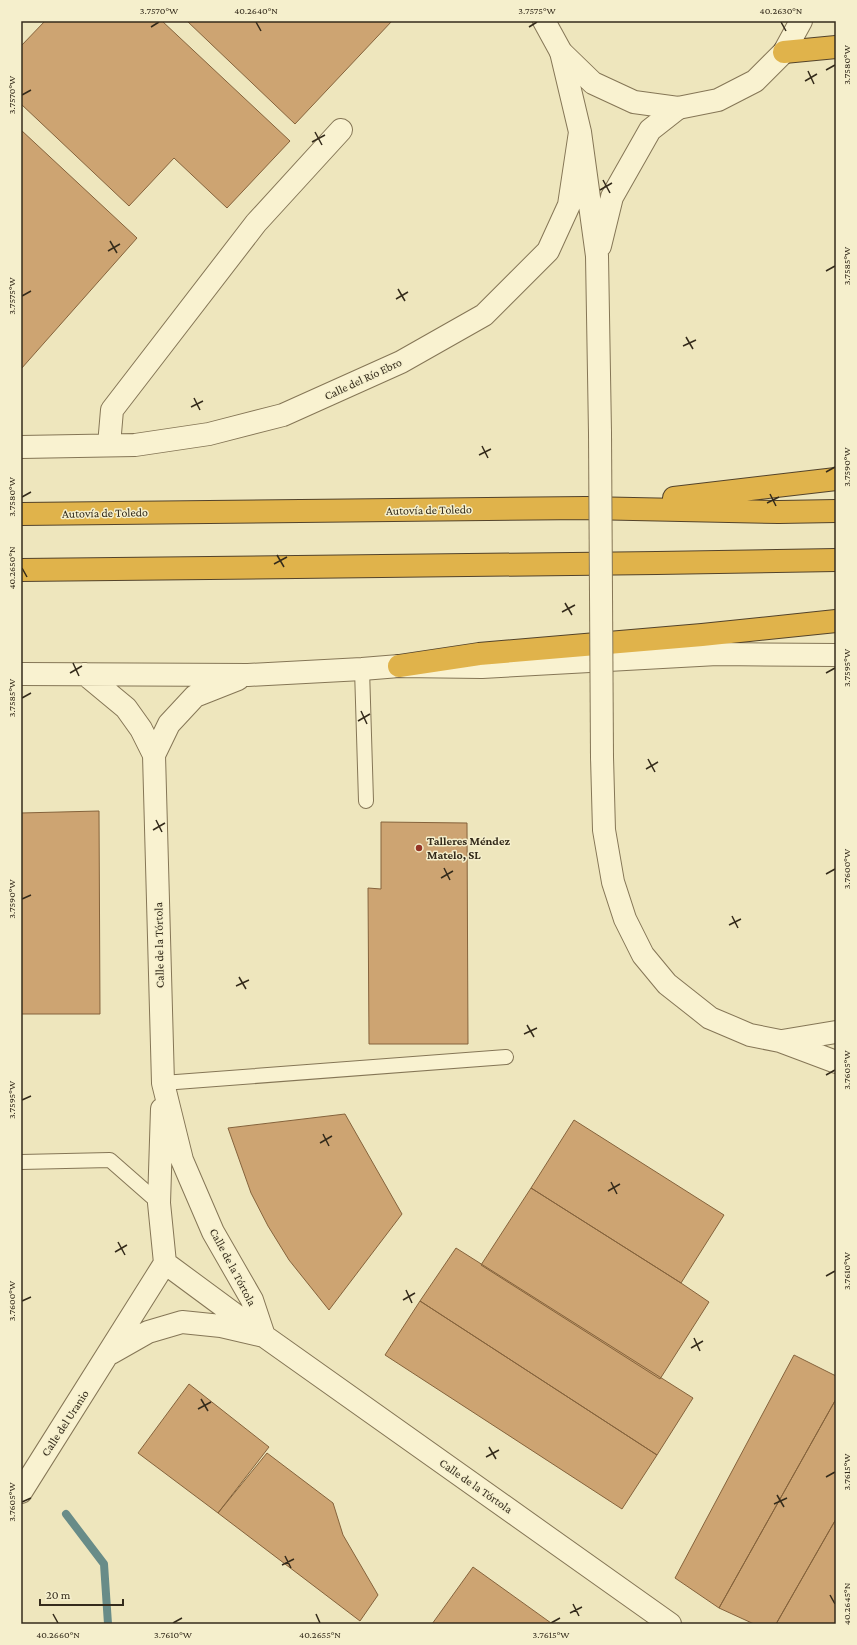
<svg xmlns="http://www.w3.org/2000/svg" width="857" height="1645" font-family="'Crimson Pro',serif">
	<style>
		.lines { fill: none; stroke-linecap: round; stroke-linejoin: round }
		.stream { stroke: #688c88; stroke-width: 8 }
		.building { fill: #cda472; stroke: #85633c }
		.service-casing { stroke: #857656; stroke-width: 16 }
		.minor-casing { stroke: #857656; stroke-width: 24 }
		.tertiary-casing { stroke: #857656; stroke-width: 24 }
		.motorway-casing { stroke: #53432b; stroke-width: 24 }
		.service { stroke: #f9f2d0; stroke-width: 14 }
		.minor { stroke: #f9f2d0; stroke-width: 22 }
		.tertiary { stroke: #f9f2d0; stroke-width: 22 }
		.motorway { stroke: #e0b34b; stroke-width: 22 }
		.minor-bridge-casing { stroke: #857656; stroke-width: 24; stroke-linecap: butt }
		.minor-bridge { stroke: #f9f2d0; stroke-width: 22 }
		.ticks { fill: none; stroke: #342b1b; stroke-width: 1.5 }
		.poi-dot { fill: #953426; stroke: #f5efcc; stroke-width: 1.5 }
		.labels { text-anchor: middle; stroke-width: 3; stroke-linejoin: round; paint-order: stroke }
		.street-label { font-size: 12px; fill: #342b1b; stroke: #f5efcc }
		.poi-label { font-size: 12px; font-weight: bold; fill: #342b1b; stroke: #f5efcc; text-anchor: start }
		.neatline { fill: none; stroke: #342b1b; stroke-width: 1.5 }
		.ticks-label { font-size: 10px; text-anchor: middle; fill: #342b1b }
	</style>
	<rect width="100%" height="100%" fill="#eee6bd"/>
	<g class="lines">
		<path class="stream" d="M66 1514 104 1564 108 1624"/>
	</g>
	<path class="building" d="M45 21H162L290 141 227 208 174 158 129 206 21 104V46Z
		M187 21H392L295 124Z
		M21 130 137 238 21 369Z
		M99 811 100 1014H21V813Z
		M381 822 467 823 468 1044H369L368 888 381 889Z
		M345 1114 402 1214 329 1310 289 1260 268 1226 251 1193 228 1128Z
		M574 1120 724 1215 681 1283 531 1188Z
		M531 1188 681 1283 709 1302 660 1379 481 1265Z
		M456 1248 693 1398 657 1455 420 1301Z
		M420 1301 657 1455 622 1509 385 1355Z
		M794 1355 836 1376V1399L719 1608 675 1578Z
		M189 1384 269 1447 218 1513 138 1453Z
		M836 1399V1519L776 1624H754L719 1608Z
		M267 1453 333 1503 343 1535 378 1595 360 1621 218 1513Z
		M836 1519V1624H776Z
		M473 1567 551 1623 550 1624H432Z"/>
	<g class="lines">
		<g class="service-casing">
			<path id="service" d="M362 669 366 801
				M163 1083 506 1057
				M21 1162 110 1160 159 1203"/>
		</g>
		<g class="minor-casing">
			<path id="minor" d="M561 52 580 132 597 256 600 433
				M600 246 612 197 650 130 678 108
				M109 445 112 410 256 223 341 130
				M21 447 135 445 209 434 283 415 401 362 484 315 548 251 569 205 580 132
				M21 674 248 675 362 669 399 666 482 667 717 654 836 655
				M85 674 126 708 141 729 154 755 163 1083 182 1160 213 1232 252 1300 264 1336 670 1624
				M154 755 169 724 195 696 238 679
				M602 757 604 830 613 882 625 919 643 955 667 984 710 1018 750 1035 780 1041 836 1062
				M782 1041 836 1032
				M165 1263 257 1331
				M111 1353 148 1332 182 1322 221 1326 264 1336
				M21 1492 165 1263 159 1203 162 1109"/>
		</g>
		<g class="tertiary-casing">
			<path id="tertiary" d="M544 21 561 52 593 83 634 102 678 108 718 100 755 81 784 52 801 21"/>
		</g>
		<g class="motorway-casing">
			<path id="motorway" d="M784 52 836 47
				M674 498 836 479
				M21 514 586 508 779 512 836 511
				M21 570 657 563 836 560
				M399 666 479 654 702 635 836 621"/>
		</g>
		<use href="#service" class="service"/>
		<use href="#minor" class="minor"/>
		<use href="#tertiary" class="tertiary"/>
		<use href="#motorway" class="motorway"/>
		<g class="minor-bridge-casing">
			<path id="minor-bridge" d="M600 433 602 757"/>
		</g>
		<use href="#minor-bridge" class="minor-bridge"/>
	</g>
	<path class="ticks" d="M256 22 261 31M781 22 786 31M151 27 159 22M529 27 537 22M826 70 835 65M808 71 814 84M805 81 817 74M22 95 31 90M315 132 322 145M312 142 325 135M603 180 610 193M600 190 612 183M110 241 117 253M108 251 120 244M826 271 835 266M398 289 405 301M22 296 31 291M396 299 408 292M686 337 693 349M683 346 696 340M194 398 200 410M191 407 203 401M482 446 488 458M479 455 491 449M826 472 835 467M770 494 776 506M22 497 31 492M767 503 779 497M277 555 284 567M274 564 287 557M22 568 27 577M565 603 572 615M562 612 575 605M73 663 79 676M70 673 82 666M826 673 835 668M22 698 31 693M361 711 367 724M358 721 370 714M648 759 655 772M646 769 658 762M156 820 162 832M153 830 165 823M444 868 450 880M826 874 835 869M441 878 453 871M22 899 31 895M732 916 738 928M729 925 741 919M239 977 246 989M236 986 249 980M527 1025 534 1037M524 1034 537 1028M826 1075 835 1070M22 1100 31 1096M323 1134 329 1146M320 1143 332 1136M611 1182 617 1194M608 1191 620 1184M118 1242 125 1255M115 1252 127 1245M826 1276 835 1271M406 1290 412 1303M403 1300 415 1293M22 1301 31 1297M694 1338 700 1351M691 1348 703 1341M201 1399 208 1411M198 1409 211 1402M489 1447 496 1459M486 1457 499 1450M826 1477 835 1472M777 1495 784 1507M22 1502 31 1498M774 1504 787 1498M285 1556 291 1568M282 1565 294 1559M830 1595 835 1604M573 1604 579 1616M570 1613 582 1607M53 1614 58 1623M316 1614 320 1623M173 1623 182 1618M551 1623 560 1618"/>
	<circle class="poi-dot" cx="419" cy="848" r="4"/>
	<g class="labels">
		<g class="street-label">
			<text transform="translate(363 379) rotate(-25)" y="4">Calle del Río Ebro</text>
			<text transform="translate(429 510) rotate(-1)" y="4">Autovía de Toledo</text>
			<text transform="translate(105 513) rotate(-1)" y="4">Autovía de Toledo</text>
			<text transform="translate(159 945) rotate(-91)" y="4">Calle de la Tórtola</text>
			<text transform="translate(233 1267) rotate(62)" y="4">Calle de la Tórtola</text>
			<text transform="translate(65 1423) rotate(-57)" y="4">Calle del Uranio</text>
			<text transform="translate(476 1486) rotate(35)" y="4">Calle de la Tórtola</text>
		</g>
		<g class="poi-label">
			<text x="427" y="845">Talleres Méndez<tspan x="427" dy="14">Matelo, SL</tspan></text>
		</g>
	</g>
	<rect width="857" height="1645" fill="none" stroke="#f5efcc" stroke-width="44"/>
	<path d="M40 1599v6h83v-6" fill="none" stroke="#342b1b" stroke-width="2"/>
	<text x="46" y="1599" font-size="12" fill="#342b1b" stroke="#f5efcc" stroke-width="3" paint-order="stroke">20 m</text>
	<rect x="22" y="22" width="813" height="1601" class="neatline"/>
	<g class="ticks-label">
		<text x="159" y="14">3.7570°W</text>
		<text x="256" y="14">40.2640°N</text>
		<text x="537" y="14">3.7575°W</text>
		<text x="781" y="14">40.2630°N</text>
		<text transform="translate(846 65) rotate(-90)" y="4">3.7580°W</text>
		<text transform="translate(11 95) rotate(-90)" y="4">3.7570°W</text>
		<text transform="translate(846 266) rotate(-90)" y="4">3.7585°W</text>
		<text transform="translate(11 296) rotate(-90)" y="4">3.7575°W</text>
		<text transform="translate(846 467) rotate(-90)" y="4">3.7590°W</text>
		<text transform="translate(11 497) rotate(-90)" y="4">3.7580°W</text>
		<text transform="translate(11 568) rotate(-90)" y="4">40.2650°N</text>
		<text transform="translate(846 668) rotate(-90)" y="4">3.7595°W</text>
		<text transform="translate(11 698) rotate(-90)" y="4">3.7585°W</text>
		<text transform="translate(846 869) rotate(-90)" y="4">3.7600°W</text>
		<text transform="translate(11 899) rotate(-90)" y="4">3.7590°W</text>
		<text transform="translate(846 1070) rotate(-90)" y="4">3.7605°W</text>
		<text transform="translate(11 1100) rotate(-90)" y="4">3.7595°W</text>
		<text transform="translate(846 1271) rotate(-90)" y="4">3.7610°W</text>
		<text transform="translate(11 1301) rotate(-90)" y="4">3.7600°W</text>
		<text transform="translate(846 1472) rotate(-90)" y="4">3.7615°W</text>
		<text transform="translate(11 1502) rotate(-90)" y="4">3.7605°W</text>
		<text transform="translate(846 1604) rotate(-90)" y="4">40.2645°N</text>
		<text x="58" y="1638">40.2660°N</text>
		<text x="173" y="1638">3.7610°W</text>
		<text x="320" y="1638">40.2655°N</text>
		<text x="551" y="1638">3.7615°W</text>
	</g>
</svg>
